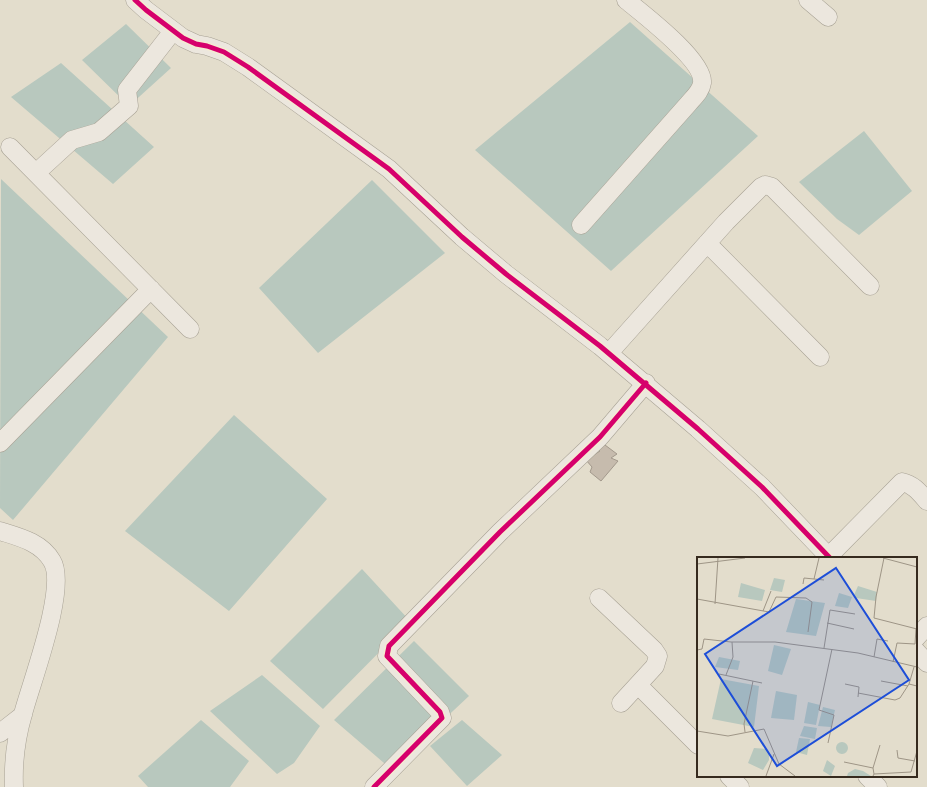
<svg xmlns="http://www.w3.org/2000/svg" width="927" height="787" font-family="Merriweather,serif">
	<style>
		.water { fill: #b8c8be }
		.building { fill: #c6bbad; stroke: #a3998c }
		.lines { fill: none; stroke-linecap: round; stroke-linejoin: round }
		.minor-casing { stroke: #a8a295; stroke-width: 19 }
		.minor { stroke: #ece7de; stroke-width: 18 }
		.cycleway-casing { stroke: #f4ebd2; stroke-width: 8 }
		.cycleway { stroke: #d6006c; stroke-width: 5 }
		.inset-road { fill: none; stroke: #9e9586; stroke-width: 1 }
		.view { fill: #1d4ed8; fill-opacity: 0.15; stroke: #1d4ed8; stroke-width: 2 }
		.inset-edge { fill: none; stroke: #362a1e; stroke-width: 2 }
	</style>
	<rect width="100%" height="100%" fill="#e3ddcc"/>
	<path class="water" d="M630 22 758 136 611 271 475 150Z
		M126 24 171 68 129 106 82 60Z
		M61 63 154 147 113 184 11 97Z
		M864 131 912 191 859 235 837 219 799 182Z
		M1 179 168 337 13 520 0 508Z
		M372 180 445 253 318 353 259 288Z
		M234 415 327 499 229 611 125 531Z
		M362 569 410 621 323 709 270 661Z
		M414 641 469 696 391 769 334 720Z
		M262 675 320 726 294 763 277 774 210 711Z
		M201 720 249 761 230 787H148L138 776Z
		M462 720 502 755 467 786 430 746Z"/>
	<path class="building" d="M601 442 617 454 611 458 618 461 601 481 590 472 592 467 586 460 600 451 596 447Z"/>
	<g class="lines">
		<g class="minor-casing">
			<path id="minor" d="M135 0 146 10 183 38 196 44 207 46 224 52 248 67 389 169 462 237 506 274 600 346 698 429 762 487 830 558
				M808 0 828 17
				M10 147 190 329
				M36 173 72 140 99 132 129 106 127 90 173 31
				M581 225 689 103C694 97 701 91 702 83 705 61 643 14 626 0
				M707 243 820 357
				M609 353 726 222 761 187 765 185 772 187 870 286
				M0 443 151 289
				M0 531C19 537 41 542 52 561 68 587 31 683 23 714 16 738 13 763 14 787
				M828 557 902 482C913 484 920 493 927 501
				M599 598 654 650 658 656 655 666 621 703
				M916 638 927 626
				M916 651 927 663
				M638 685 698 745
				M0 733 23 715
				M729 776 740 787
				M867 776 878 787
				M374 787 442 718 440 712 387 656 389 646 500 532 600 437 646 383"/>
		</g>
		<use href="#minor" class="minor"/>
		<g class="cycleway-casing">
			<path id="cycleway" d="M135 0 146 10 183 38 196 44 207 46 224 52 248 67 389 169 462 237 506 274 600 346 698 429 762 487 830 558
				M374 787 442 718 440 712 387 656 389 646 500 532 600 437 646 383"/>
		</g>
		<use href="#cycleway" class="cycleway"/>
	</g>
	<g transform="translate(697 557)">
		<rect width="220" height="220" fill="#e3ddcc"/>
		<path d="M77 21 88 23 85 35 73 33ZM44 26 68 33 65 44 41 40ZM161 29 180 35 179 44 159 41 157 38ZM142 36 155 40 151 51 138 49ZM99 42 128 46 119 79 89 75ZM77 88 94 92 85 118 71 114ZM22 100 43 104 41 113 18 110ZM24 122 62 129 57 170 15 162ZM79 134 100 138 97 163 74 161ZM111 145 123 148 119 168 107 166ZM126 150 138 153 134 170 121 169ZM107 169 120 171 118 182 103 179ZM102 181 113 182 110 198 99 195ZM139 191a6 6 0 1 1 12 0a6 6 0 1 1-12 0ZM57 191 69 192 72 197V203L66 213 51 206ZM130 203 138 209 134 219 126 214ZM158 212 166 214 174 219H150L151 216Z" fill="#b8c8be"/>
		<path class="inset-road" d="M186 1 220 10M187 1 179 40 177 61 220 72M0 7 48 1M117 22 122 1M106 27 107 21 127 23M0 42 72 55 79 40 109 41 115 45 111 75M18 47 21 1M66 54 74 34M130 66 157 72M127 91 133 53 158 57M0 93 5 92 7 82 34 85H78L161 96 220 110M177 100 180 82 191 84M196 105 200 86 218 87 219 72M217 110 212 127 220 129M22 117 65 126M29 118 36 100 35 85M184 124 211 129M148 127 162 130 161 140M161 136 198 143 203 141 212 127M0 174 31 179 67 172 82 207 98 219M48 175 47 167 56 124M131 186 137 158 122 153 135 92M200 193 201 201 218 204M147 205 176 211 177 217M176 211 183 188M69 219 77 197M176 219 177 217 214 215 220 194"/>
		<path class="view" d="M139 11 212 123 80 209 8 97Z"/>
		<rect width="220" height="220" class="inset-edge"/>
	</g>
</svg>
